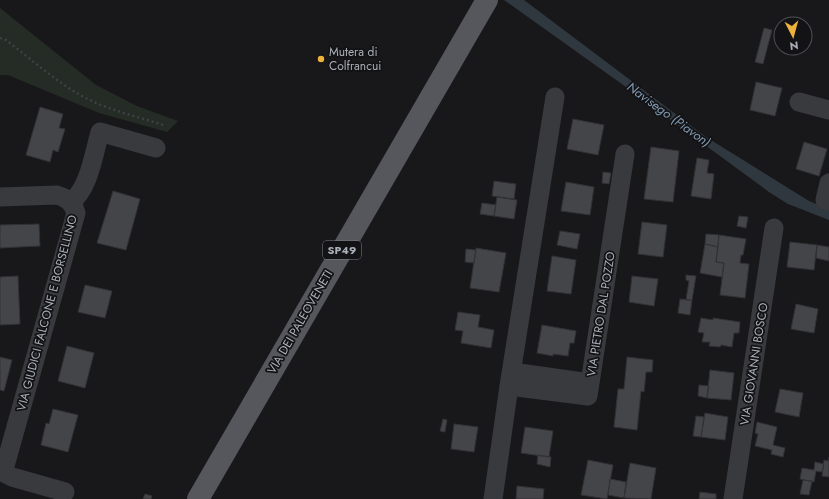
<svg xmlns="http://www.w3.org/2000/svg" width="829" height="499" font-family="Jost,sans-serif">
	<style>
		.green { fill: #242c25 }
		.water { fill: #30383f }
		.building { fill: #444549; stroke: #323235 }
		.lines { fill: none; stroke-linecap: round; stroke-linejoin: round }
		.path { stroke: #3f4145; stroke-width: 2.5; stroke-dasharray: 2 3; stroke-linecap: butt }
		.minor { stroke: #393a3e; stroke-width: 19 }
		.major { stroke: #55575d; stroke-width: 22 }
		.poi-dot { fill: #edb23c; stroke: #131215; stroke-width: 1.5 }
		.labels { text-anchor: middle; stroke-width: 3.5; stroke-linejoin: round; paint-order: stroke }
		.shield { fill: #131215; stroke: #7d8088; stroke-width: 1 }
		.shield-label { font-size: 11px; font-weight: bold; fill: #aaafb9 }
		.poi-label { font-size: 12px; fill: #aaafb9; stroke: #131215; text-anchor: start }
		.street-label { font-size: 12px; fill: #aaafb9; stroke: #131215 }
		.water-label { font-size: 13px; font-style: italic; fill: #829cb3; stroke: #131215 }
	</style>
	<rect width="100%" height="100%" fill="#18181a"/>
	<path class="green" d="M0 8 96 85 137 106 178 121 167 132 99 113 8 75H0Z"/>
	<path class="water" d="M504 0H524L706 137 809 201 829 209V220L788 204 769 192 626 87Z"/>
	<path class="building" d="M764 28 772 30 763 64 755 62Z
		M756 82 782 88 775 116 750 110Z
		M40 107 63 114 59 128 65 129 58 152 53 150 50 162 26 155Z
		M573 119 604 125 598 155 567 149Z
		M804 142 827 149 819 176 796 169Z
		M651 147 679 151 673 202 644 199Z
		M697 158 709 160 707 173 714 174 711 199 691 196Z
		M603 172 611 173 609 184 602 183Z
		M494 181 516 184 514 199 492 196Z
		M566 182 594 187 590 215 561 211Z
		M113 191 140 199 126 250 97 243Z
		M497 197 517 200 514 219 494 216Z
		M482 203 496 205 494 216 480 214Z
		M739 216 748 217 746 228 737 226Z
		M642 222 667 225 663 257 638 254Z
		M39 224 40 246 0 248V225Z
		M560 231 580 234 577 249 557 245Z
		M706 234 719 235 718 247 705 244Z
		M719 235 746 239 743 255H741L740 263 749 264 745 298 720 295 724 263 716 262Z
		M790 242 817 245 814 270 787 267Z
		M705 244 718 247 716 262 724 263 722 277 700 273Z
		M817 245 829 247V261L816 258Z
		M476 248 506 253 499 292 470 288Z
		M466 249 476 250 474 263 465 262Z
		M552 256 576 260 571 294 547 291Z
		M686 275 696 276 692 300H686L689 281 686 280Z
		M18 276 20 324 0 325V277Z
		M632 276 658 279 654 306 629 302Z
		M85 285 112 291 105 318 78 312Z
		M680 299 692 300 690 315 678 313Z
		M796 304 818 309 814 333 791 329Z
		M458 312 480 315 478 327 494 330 491 348 461 343 463 331 455 330Z
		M701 318 713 320V318L740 322 739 333H734L732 347 721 345 720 347 709 346 710 342H702L704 333 698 332Z
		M542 325 576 331 574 343H570L568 356 553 354V356L537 353Z
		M67 346 94 353 85 388 58 381Z
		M0 357 12 360 4 391 0 390Z
		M627 357 653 360 652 372H646L644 392 641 391 637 430 614 427 618 389H624Z
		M710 370 734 373 731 400 707 398Z
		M699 385 709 386 707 398 698 396Z
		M780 389 803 393 799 417 775 412Z
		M53 409 78 415 68 452 41 445 46 423 49 424Z
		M705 413 728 417 725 440 701 437Z
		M696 416 704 417 701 437 693 436Z
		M443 419 447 420 445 432 440 431Z
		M757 422 777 427 773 445 785 448 783 457 771 454 772 450 755 446 758 434 755 433Z
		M454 424 478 427 474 452 451 449Z
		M525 427 553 431 549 457 521 453Z
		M538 455 551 457 550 467 537 464Z
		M829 457V477L822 476 824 460 828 461Z
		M588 460 613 465 607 499 581 495Z
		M815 462 824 464 822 472 816 471 814 482 800 479 802 468 814 470Z
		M630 463 656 468 651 499 624 498Z
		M610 479 626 482 624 498 608 495Z
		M803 480 812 481 809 495 800 494Z
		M517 486 544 489 543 499H516Z
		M700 492 716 494V499H699Z
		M145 494 152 496 151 499H143Z"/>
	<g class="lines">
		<path class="path" d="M0 38 6 40C31 59 55 81 82 96 107 110 136 116 163 125L162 128"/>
		<path class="minor" d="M799 102 829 110
			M829 183 825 200 829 201
			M0 197 57 195C67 198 73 202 76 213L5 466 0 470
			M71 202C89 189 94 153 100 132L156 148
			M512 372 590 383
			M509 386 588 396 625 154
			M0 471 12 477 65 492
			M493 499 509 386 555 97
			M733 499 774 228"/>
		<path class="major" d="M198 499 487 0"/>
	</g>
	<circle class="poi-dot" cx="321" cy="59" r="4"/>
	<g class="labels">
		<rect class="shield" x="323" y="241" width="38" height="18" rx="3"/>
		<g class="shield-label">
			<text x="342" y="254">SP49</text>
		</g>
		<g class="poi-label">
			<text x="329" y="56">Mutera di<tspan x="329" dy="14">Colfrancui</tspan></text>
		</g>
		<g class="street-label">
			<text transform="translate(47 313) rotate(-75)" y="4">VIA GIUDICI FALCONE E BORSELLINO</text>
			<text transform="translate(601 314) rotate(-81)" y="4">VIA PIETRO DAL POZZO</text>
			<text transform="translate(300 322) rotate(-60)" y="4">VIA DEI PALEOVENETI</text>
			<text transform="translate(754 364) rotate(-81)" y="4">VIA GIOVANNI BOSCO</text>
		</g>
		<g class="water-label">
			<text transform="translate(669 114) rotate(36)" y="5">Navisego (Piavon)</text>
		</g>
	</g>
	<g transform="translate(793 36) rotate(174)"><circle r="19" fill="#131215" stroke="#4f5157"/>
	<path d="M0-3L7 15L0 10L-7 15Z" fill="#edb23c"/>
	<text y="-6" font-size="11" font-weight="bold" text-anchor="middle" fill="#aaafb9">N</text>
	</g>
</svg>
